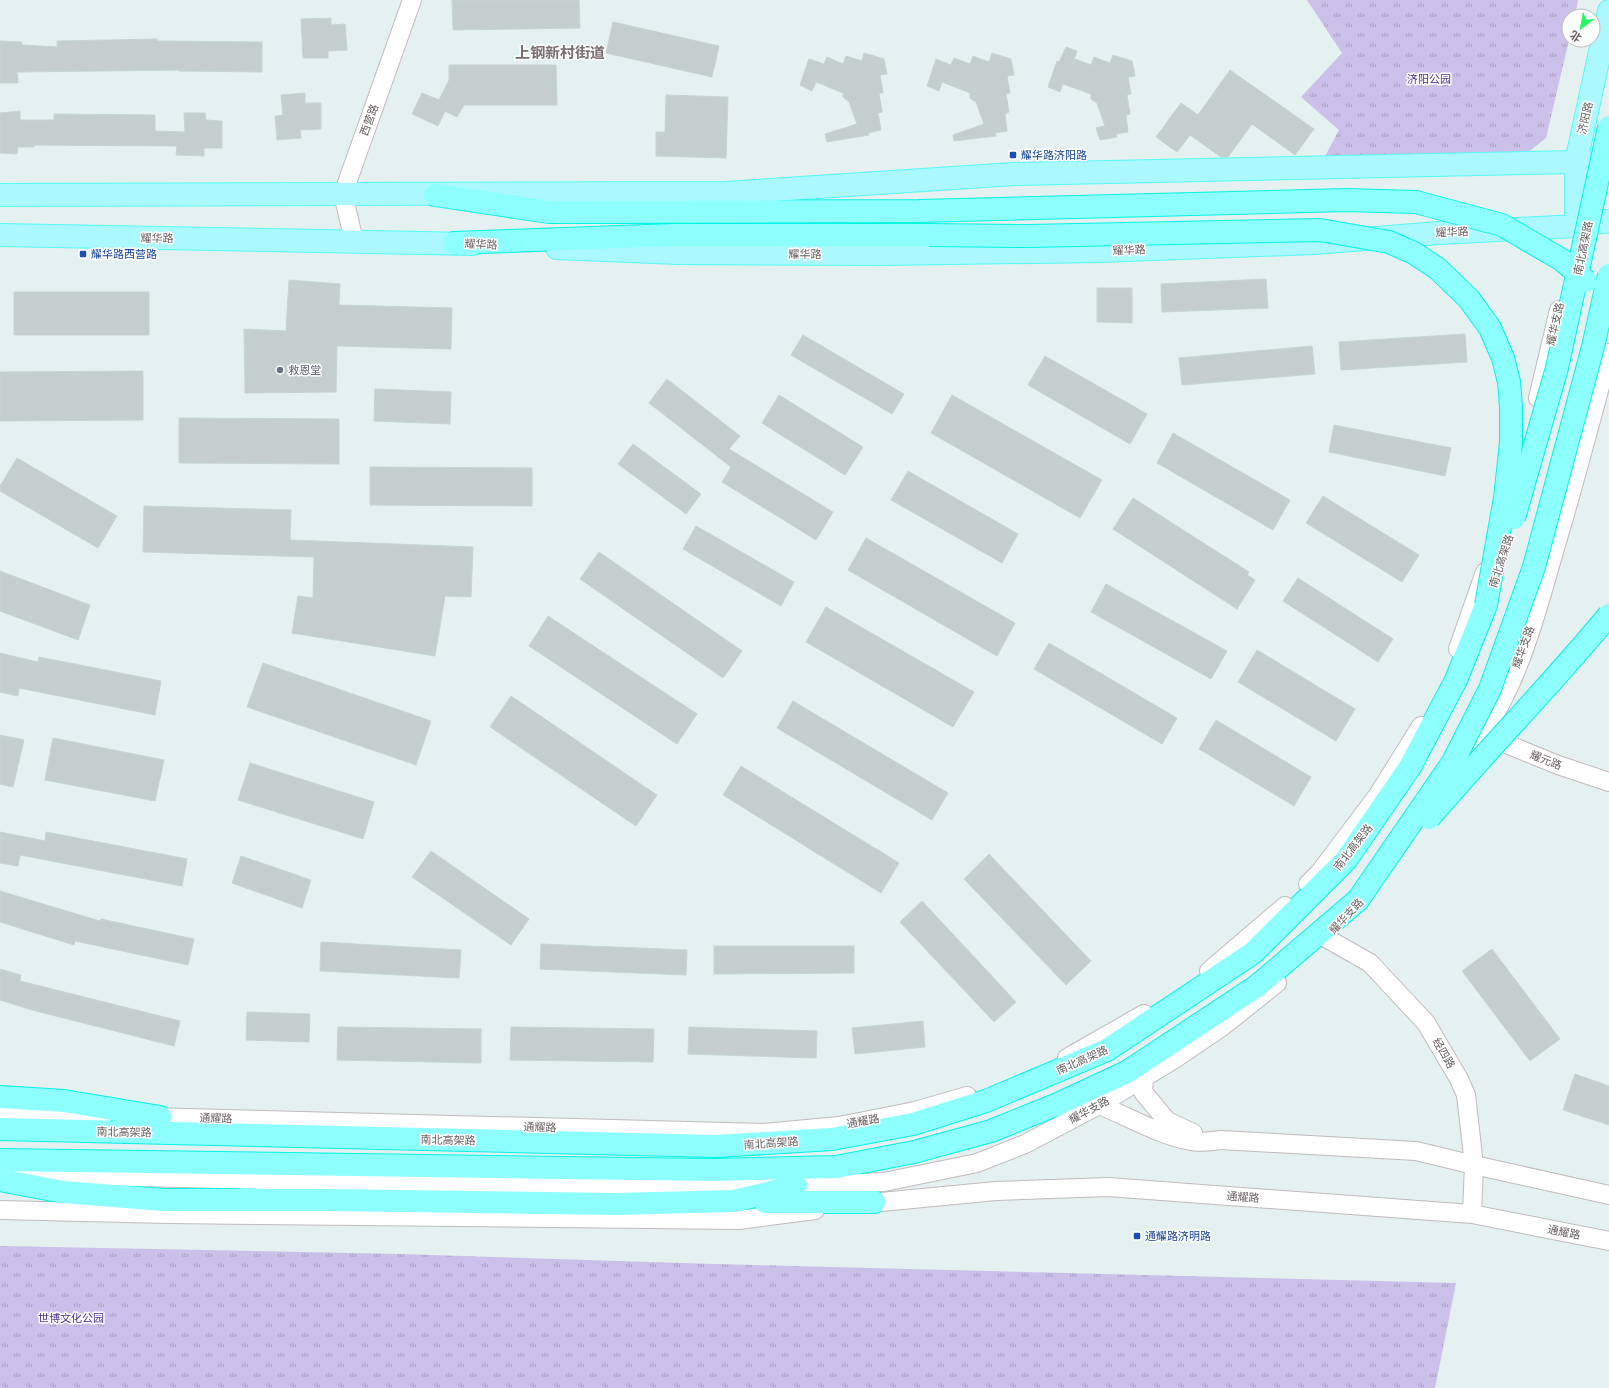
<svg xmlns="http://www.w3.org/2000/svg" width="1609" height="1388" font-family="'Open Sans','Noto Sans SC',sans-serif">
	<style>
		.park { fill: url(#park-tufts) }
		.building { fill: #c4cecd; stroke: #c3d6d4 }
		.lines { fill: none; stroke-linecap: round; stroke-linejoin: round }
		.minor-casing { stroke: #c2babb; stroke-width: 20 }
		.major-casing { stroke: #53fbf4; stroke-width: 24 }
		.highway-casing { stroke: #00f5e3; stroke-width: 24 }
		.minor { stroke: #fff; stroke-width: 18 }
		.major { stroke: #abf9ff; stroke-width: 22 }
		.highway { stroke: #8dfffd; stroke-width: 22 }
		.highway-bridge-casing { stroke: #00f5e3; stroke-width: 24; stroke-linecap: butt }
		.highway-bridge { stroke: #8dfffd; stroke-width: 22 }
		.transit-dot { fill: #1a4fb4; stroke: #fff; stroke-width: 1.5 }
		.worship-dot { fill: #6b7280; stroke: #fff; stroke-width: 1.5 }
		.labels { text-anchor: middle; stroke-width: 3; stroke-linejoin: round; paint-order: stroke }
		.park-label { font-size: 11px; fill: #4d3291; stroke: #fff }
		.street-label { font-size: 11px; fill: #675d5f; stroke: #fff }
		.transit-label { font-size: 11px; fill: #164399; stroke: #fff; text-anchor: start }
		.worship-label { font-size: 11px; fill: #5b616d; stroke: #fff; text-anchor: start }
		.district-label { font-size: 15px; font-weight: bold; fill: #796e71; stroke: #fff }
	</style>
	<defs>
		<pattern id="park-tufts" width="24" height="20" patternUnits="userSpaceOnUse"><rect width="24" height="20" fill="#cac0e9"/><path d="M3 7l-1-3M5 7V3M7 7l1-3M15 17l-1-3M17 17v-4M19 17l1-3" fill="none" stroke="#a89fc0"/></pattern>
	</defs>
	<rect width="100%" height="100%" fill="#e5f0f0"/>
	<path class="park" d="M1307 0H1578L1575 16H1569V40L1546 138 1531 150 1506 157 1322 162 1339 130 1301 97 1342 53Z
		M0 1246 400 1254 714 1264 1456 1283 1435 1388H0Z"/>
	<path class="building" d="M452 0H579L580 28 453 30Z
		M331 18V25L345 24 347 50 328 51V58H303L301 19Z
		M613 22 719 46 712 77 606 53Z
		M157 39V41L262 42V72L179 71V70L17 72 18 83H0V41L22 42V45L57 47V41Z
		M1066 47 1077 51 1072 66 1075 59 1091 65 1094 57 1110 63 1113 55 1132 61 1135 76 1128 77 1131 94 1127 95 1130 114 1126 115 1128 132 1116 134 1117 137 1100 140 1096 128 1105 126 1097 103 1091 99V94L1063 84 1060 92 1048 87 1057 61 1059 62Z
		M864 53 884 59 887 74 880 75 883 93H879L882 112 878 113 881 130 868 133 869 135 827 142 825 134 857 124 849 102 843 97V93L816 82 812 91 800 85 809 59 824 64 827 57 843 64 846 56 862 61Z
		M992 53 1011 59 1014 75 1007 76 1010 93 1006 94 1009 112 1005 114 1007 131 995 133 996 136 954 141 953 135 984 124 976 102 970 98V93L942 82 939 91 927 86 936 59 951 65 954 58 970 64 973 56 989 62Z
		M449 65H556L557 105H464L457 117 445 111 438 126 412 114 422 93 439 100 449 80Z
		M1230 70 1314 129 1295 155 1252 124 1228 157H1221L1190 135 1177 152 1156 137 1181 103 1198 115Z
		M305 93V103H321V129L300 130 301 138 277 140 275 116 283 115 281 95Z
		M666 95 728 97 726 158 656 156V132H665Z
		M20 111V120H54V114L155 115V131L185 132 184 113H205L206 120 222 121V148H204V156L176 155 177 146 34 145V147H18L17 154 0 153V113Z
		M1266 279 1268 308 1162 312 1161 284Z
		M289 280 340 284 339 305 452 308 451 349 337 346 336 392 245 393 244 329 286 331Z
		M1097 288H1132V323L1097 322Z
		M14 292H149V335H14Z
		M1465 334 1467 362 1341 370 1339 342Z
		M803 335 904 394 892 414 791 355Z
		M1312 346 1315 374 1182 385 1179 358Z
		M1045 356 1147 414 1130 444 1028 385Z
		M143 371V420L0 421V372Z
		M667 379 740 436 729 449 833 512 816 540 722 482 731 467 649 403Z
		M375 389 451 392 450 424 374 421Z
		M779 395 863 447 845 475 762 423Z
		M952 395 1102 480 1080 518 931 433Z
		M179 418 339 419V464L179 463Z
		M1334 425 1451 448 1445 476 1329 452Z
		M1173 433 1290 500 1273 530 1157 463Z
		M633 444 701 494 686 514 618 464Z
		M17 458 117 516 98 548 0 491V486Z
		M370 467 532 468V506L370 505Z
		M908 471 1018 534 1002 563 891 500Z
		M1323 496 1419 555 1402 582 1306 523Z
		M1133 498 1249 572 1247 575 1255 580 1237 609 1113 529Z
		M144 506 291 510 290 540 473 547 471 597 445 596 435 656 292 633 298 596 313 598 314 557 143 552Z
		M696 526 794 582 781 606 683 549Z
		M866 538 1015 623 997 656 848 570Z
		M599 552 742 651 723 678 580 579Z
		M0 571 90 605 78 640 0 611Z
		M1298 578 1393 639 1378 662 1283 601Z
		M1106 584 1227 651 1211 679 1091 612Z
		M826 607 974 692 953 727 806 642Z
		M548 616 697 714 677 744 529 646Z
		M1049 643 1177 718 1162 744 1034 669Z
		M1257 650 1355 709 1336 741 1238 682Z
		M0 653 38 662 39 657 161 681 155 715 19 688 18 696 0 692Z
		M263 663 431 721 416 765 247 707Z
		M511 696 657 795 636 826 490 727Z
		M793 701 948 793 932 820 777 728Z
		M1216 720 1311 777 1294 806 1199 749Z
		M0 735 24 740 13 787 0 784Z
		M53 738 164 760 155 801 45 780Z
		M250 763 374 802 363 839 238 800Z
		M741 766 899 863 881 893 723 795Z
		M0 832 45 841 46 832 187 859 182 886 20 855 18 866 0 863Z
		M431 851 529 919 511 945 412 877Z
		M989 854 1091 961 1066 985 964 879Z
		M241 856 311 880 302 908 232 883Z
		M0 891 100 921 101 919 194 939 188 965 75 941 74 945 0 922Z
		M922 901 1016 1002 994 1022 900 922Z
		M321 942 461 950 459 978 320 971Z
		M541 944 687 950 686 975 540 969Z
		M714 946H854V973L714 974Z
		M1492 949 1560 1039 1530 1061 1462 971Z
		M0 969 21 975 20 981 180 1021 174 1046 32 1010 0 1000Z
		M247 1012 310 1014 309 1042 246 1040Z
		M923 1021 925 1047 855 1054 852 1028Z
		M338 1027 481 1029V1063L337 1060Z
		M511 1027 654 1029 653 1062 510 1060Z
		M689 1027 817 1031 816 1058 688 1054Z
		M1575 1074 1609 1086V1125L1563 1110Z"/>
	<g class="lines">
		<g class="minor-casing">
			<path id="minor" d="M354 241 343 194 412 0
				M1538 398 1559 310
				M1458 649 1485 572
				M1487 736 1558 765 1609 782
				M1459 772C1475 748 1490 725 1503 699 1527 652 1541 596 1556 545 1575 481 1592 417 1609 353
				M1308 884 1320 872 1378 795 1421 726
				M1326 938 1370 963 1426 1023 1459 1079 1466 1095 1474 1165 1472 1214
				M1209 971 1285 906
				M1067 1058 1144 1014
				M1144 1078 1143 1092 1167 1121 1193 1133
				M1099 1105C1130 1117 1158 1135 1191 1141 1200 1143 1212 1141 1221 1140L1416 1151 1474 1165 1609 1195
				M0 1112 103 1115
				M147 1117 764 1133 839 1126 915 1111 967 1096
				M7 1174 618 1188 796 1186 884 1182 977 1163 1025 1144 1099 1105 1176 1058 1223 1026 1277 983
				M860 1204 996 1191 1108 1187 1472 1214 1609 1241
				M0 1210 168 1214 739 1220 815 1210"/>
		</g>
		<g class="major-casing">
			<path id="major" d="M0 195 726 193 1014 174 1576 162 1609 165
				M1576 226V162L1609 11
				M0 235 473 244
				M557 248 678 253 881 254 1100 251 1314 243 1439 233 1576 226 1609 221"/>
		</g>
		<g class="highway-casing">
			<path id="highway" d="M435 195 549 212 919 211 1346 200 1416 202
				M454 243 674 235H929
				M0 1097 64 1101 160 1117
				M0 1129 716 1146 832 1139 913 1124 986 1101 1107 1050 1253 953 1346 860 1410 767 1456 680 1486 605
				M0 1160 712 1170 836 1167 914 1152 991 1131 1058 1104 1127 1072 1257 986 1358 900
				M0 1180 63 1192 164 1200H328L616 1204 734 1201 796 1186
				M765 1202H874"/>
		</g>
		<use href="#minor" class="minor"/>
		<use href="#major" class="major"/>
		<use href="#highway" class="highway"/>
		<g class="highway-bridge-casing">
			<path id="highway-bridge" d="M1416 202 1502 225 1562 260 1586 281
				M929 235 1028 236 1320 230 1389 242 1414 253 1438 269 1469 299 1490 328 1503 358 1509 382 1511 406V443L1505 498 1486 605
				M1514 518 1557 368 1609 127
				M1429 818C1488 749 1552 684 1609 615
				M1358 900 1453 762 1490 689 1534 567 1593 347 1609 275"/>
		</g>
		<use href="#highway-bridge" class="highway-bridge"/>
	</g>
	<g class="transit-dot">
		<rect x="1009" y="151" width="8" height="8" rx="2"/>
		<rect x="79" y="250" width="8" height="8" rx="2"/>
		<rect x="1133" y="1232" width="8" height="8" rx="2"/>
	</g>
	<circle class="worship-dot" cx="280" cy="370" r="4"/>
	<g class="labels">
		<g class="park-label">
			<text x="1429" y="83">济阳公园</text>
			<text x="71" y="1322">世博文化公园</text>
		</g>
		<g class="street-label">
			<text transform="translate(1585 118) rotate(-77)" y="4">济阳路</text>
			<text transform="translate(369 120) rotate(-70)" y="4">西营路</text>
			<text transform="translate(1452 232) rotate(-3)" y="4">耀华路</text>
			<text transform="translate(157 238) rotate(1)" y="4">耀华路</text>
			<text transform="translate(481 244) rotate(3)" y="4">耀华路</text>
			<text transform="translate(1583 248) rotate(-78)" y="4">南北高架路</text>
			<text transform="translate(1129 250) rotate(-2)" y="4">耀华路</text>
			<text x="805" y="258">耀华路</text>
			<text transform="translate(1555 324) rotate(-77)" y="4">耀华支路</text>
			<text transform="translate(1501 561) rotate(-72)" y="4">南北高架路</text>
			<text transform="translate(1523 647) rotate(-70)" y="4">耀华支路</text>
			<text transform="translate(1546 760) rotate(21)" y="4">耀元路</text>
			<text transform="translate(1353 847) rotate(-52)" y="4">南北高架路</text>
			<text transform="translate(1346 916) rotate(-47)" y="4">耀华支路</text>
			<text transform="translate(1444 1053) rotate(60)" y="4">经四路</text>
			<text transform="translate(1082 1060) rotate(-24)" y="4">南北高架路</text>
			<text transform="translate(1089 1110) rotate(-28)" y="4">耀华支路</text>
			<text transform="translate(216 1118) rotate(2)" y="4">通耀路</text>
			<text transform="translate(863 1121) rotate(-11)" y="4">通耀路</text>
			<text transform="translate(540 1127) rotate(2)" y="4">通耀路</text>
			<text transform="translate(124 1132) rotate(1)" y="4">南北高架路</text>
			<text transform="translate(448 1140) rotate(1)" y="4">南北高架路</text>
			<text transform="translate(771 1143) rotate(-4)" y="4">南北高架路</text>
			<text transform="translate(1243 1197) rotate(4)" y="4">通耀路</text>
			<text transform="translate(1564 1232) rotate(11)" y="4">通耀路</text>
		</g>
		<g class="transit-label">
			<text x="1021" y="159">耀华路济阳路</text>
			<text x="91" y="258">耀华路西营路</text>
			<text x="1145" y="1240">通耀路济明路</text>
		</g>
		<g class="worship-label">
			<text x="288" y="374">救恩堂</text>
		</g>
		<g class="district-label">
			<text x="560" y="58">上钢新村街道</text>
		</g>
	</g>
	<g transform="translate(1581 28) rotate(212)"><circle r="19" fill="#ffffff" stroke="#c2bebf"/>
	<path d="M0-3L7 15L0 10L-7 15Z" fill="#26f667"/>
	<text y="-6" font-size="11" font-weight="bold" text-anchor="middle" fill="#675d5f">北</text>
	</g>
</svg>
